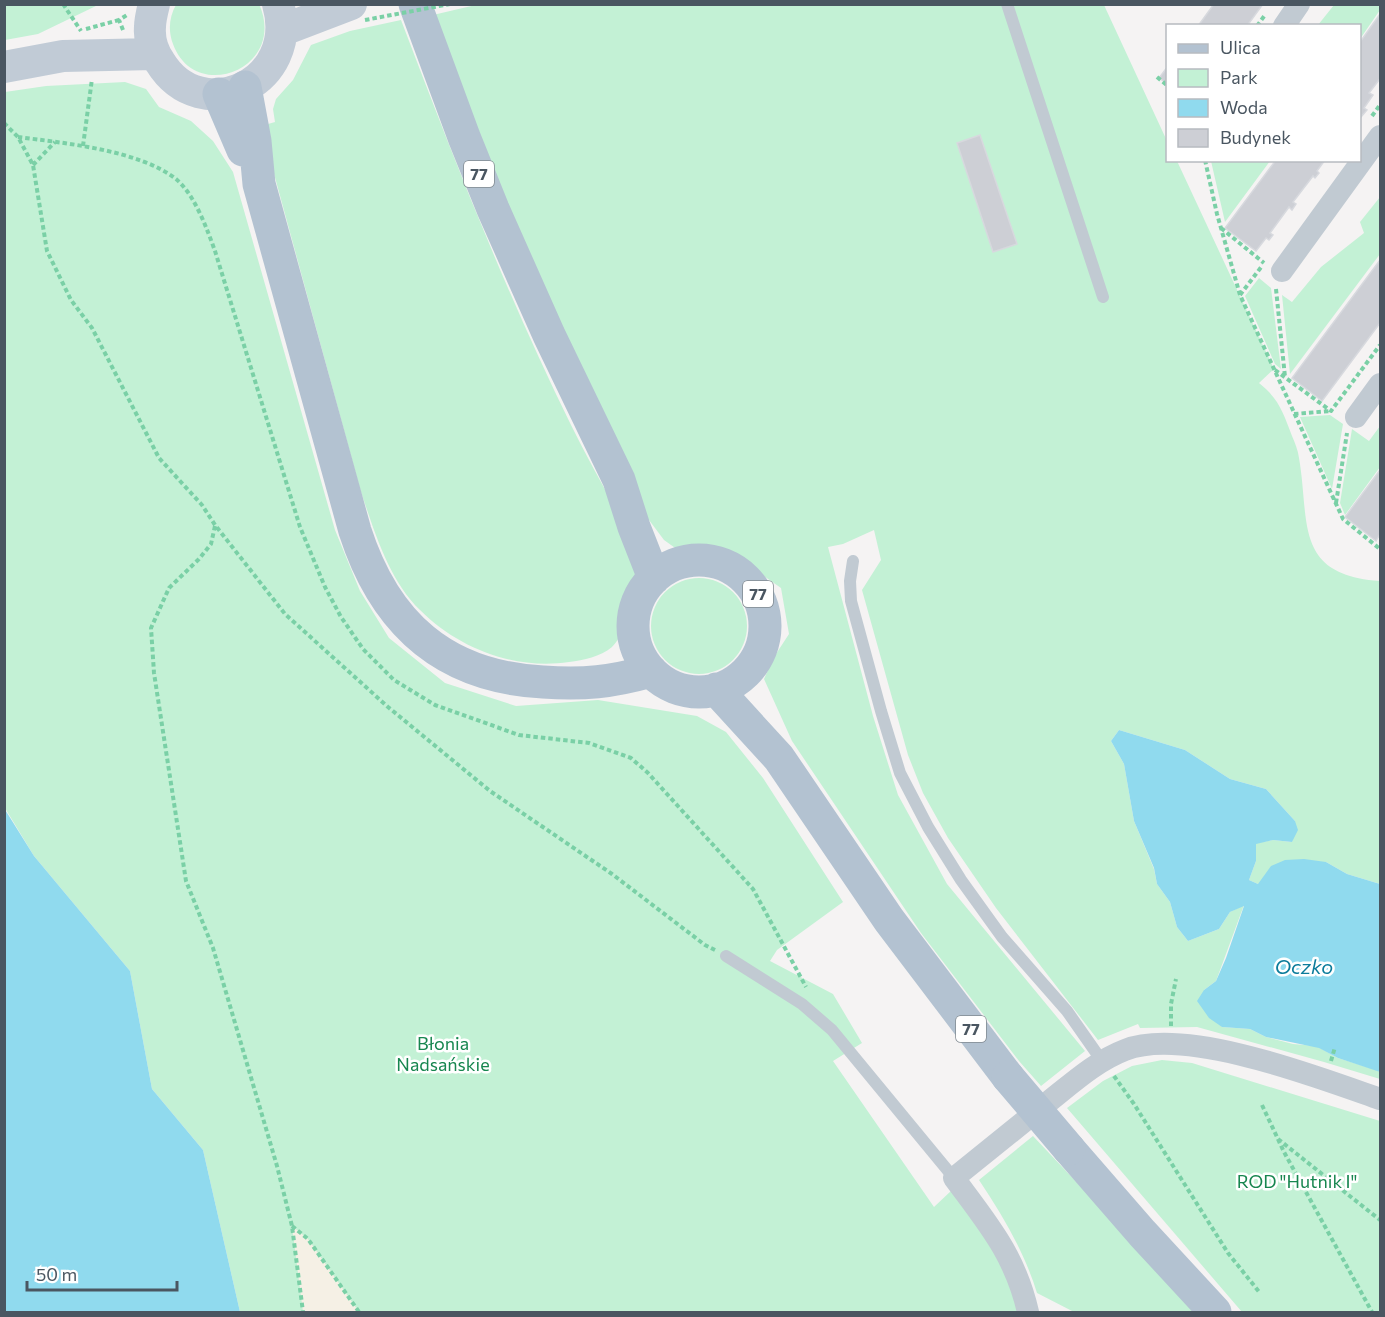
<svg xmlns="http://www.w3.org/2000/svg" width="1385" height="1317" font-family="Commissioner,sans-serif">
	<style>
		.green { fill: #c3f1d5 }
		.sand { fill: #f5f0e5 }
		.water { fill: #90daee }
		.building { fill: #cdcfd5; stroke: #d7d9de; stroke-width: 1.5 }
		.lines { fill: none; stroke-linecap: round; stroke-linejoin: round }
		.path { stroke: #7ad0a6; stroke-width: 4; stroke-dasharray: 4.5 3; stroke-linecap: butt }
		.lane { stroke: #c1cad2; stroke-width: 12 }
		.street { stroke: #c1cad2; stroke-width: 22 }
		.secondary { stroke: #c1cbd6; stroke-width: 32 }
		.primary { stroke: #b3c2d1; stroke-width: 33 }
		.path-bridge { stroke: #7ad0a6; stroke-width: 4; stroke-dasharray: 4.5 3; stroke-linecap: butt }
		.primary-bridge { stroke: #b3c2d1; stroke-width: 33 }
		.labels { text-anchor: middle; stroke-width: 5; stroke-linejoin: round; paint-order: stroke }
		.shield { fill: #fff; stroke: #808990; stroke-width: 1.5 }
		.shield-label { font-size: 16px; font-weight: bold; fill: #4a5661 }
		.park-label { font-size: 18px; fill: #17864f; stroke: #fff }
		.water-label { font-size: 20px; font-style: italic; fill: #0c7c9b; stroke: #fff }
	</style>
	<rect width="100%" height="100%" fill="#f5f3f3"/>
	<path class="green" d="M5 4H98V5L38 34 5 40Z
		M259 4C288 68 195 105 173 44 168 31 169 17 176 5Z
		M480 4 1104 5 1167 141 1168 160 1177 161 1274 369 1259 383C1279 399 1283 412 1292 436 1295 443 1298 450 1299 458 1310 521 1293 575 1380 581V884L1347 874 1326 862 1258 884 1249 880 1256 861V843L1273 840 1292 842 1295 821 1266 789 1230 779 1185 750 1119 730 1111 741 1124 764 1134 821 1154 869 1157 884 1170 902 1177 927 1188 941 1219 929 1230 912 1244 905 1216 981 1204 990 1222 1027 1250 1029 1266 1037 1293 1044 1316 1046 1338 1058 1376 1070 1380 1072V1079L1324 1062 1197 1027 1140 1028 1138 1024 1098 1040 996 908 948 838 923 793 908 755 862 590 881 560 874 530 843 544 828 547 873 716 898 795 947 884 1085 1051 1041 1086 1019 1061 921 933 792 741 764 679 774 657 789 634 781 588 755 570 741 574 718 562 692 560 664 540 619 480 420 18Z
		M1334 5H1380V10L1360 39V26L1318 25Z
		M401 20C453 157 506 293 571 425 592 468 617 510 640 553 641 576 634 584 627 605 623 619 624 636 612 647 600 657 584 660 569 662 515 670 459 649 420 610 388 579 374 530 360 489L261 126 275 122 273 109 276 99 293 80 311 45 350 31Z
		M125 82 146 89 159 107 191 121 213 141 233 172 335 530 360 591 389 638 445 683 516 706 598 700 697 716 726 732 763 778 843 902 777 950 770 961 833 994 862 1043 833 1061 934 1207 952 1190 989 1241 1009 1279 1019 1312H240L203 1150 152 1089 130 971 34 856 5 808V92L46 86Z
		M1211 161H1270L1225 222Z
		M1380 197V254L1290 374 1282 295 1292 302 1321 267 1364 233 1360 222Z
		M1259 278 1271 288 1281 369 1275 364 1245 296Z
		M1330 415 1343 424 1332 489 1300 417Z
		M1380 426V467L1345 515 1340 503 1352 429 1369 441Z
		M651 626a48 48 0 1 1 96 0a48 48 0 1 1-96 0Z
		M1162 1060 1192 1063 1380 1121V1312H1242L1067 1108 1103 1081 1132 1066Z
		M1033 1136 1199 1312H1074L1037 1293C1024 1251 1003 1216 979 1180Z"/>
	<path class="sand" d="M292 1226 308 1239 359 1312H303Z"/>
	<path class="water" d="M1119 730 1185 750 1230 779 1266 789 1295 821 1298 830 1292 842 1273 840 1256 844V861L1249 880 1258 884 1271 866 1285 860 1304 859 1326 862 1347 874 1380 884V1072L1338 1058 1319 1048 1266 1037 1250 1029 1222 1027 1209 1018 1197 1001 1204 990 1216 981 1226 958 1244 906 1230 912 1219 929 1188 941 1177 927 1170 902 1157 884 1154 868 1134 821 1124 764 1111 741Z
		M4 808 34 856 130 971 152 1089 203 1150 240 1312H5Z"/>
	<path class="building" d="M1214 4H1263L1247 26H1198Z
		M1380 14V81L1379 80 1369 93 1373 95 1364 108 1367 110 1361 117 1360 42Z
		M1168 66V84L1159 78Z
		M980 135 1017 244 993 252 957 143Z
		M1276 160H1325L1317 171 1319 173 1315 178 1313 176 1293 202 1296 204 1292 210 1289 207 1270 233 1273 235 1269 240 1266 238 1256 251 1225 228Z
		M1380 260V323L1322 401 1292 378Z
		M1380 470V534L1376 541 1345 517Z"/>
	<g class="lines">
		<path class="path" d="M63 4 81 31
			M1257 26 1265 15
			M86 29 119 20
			M123 30 119 20 127 15
			M1157 77 1168 86
			M1372 116 1380 105
			M4 123 18 137 33 165 47 251 71 300 92 328 159 458 202 505 215 525 285 614 388 707 490 791 612 874 705 945 715 950
			M18 137C64 143 139 150 176 179 195 195 207 229 215 251L300 527 325 587 341 617 363 649 394 680 435 705 519 735 589 743 631 758 648 773 753 889 806 987
			M83 146 92 79
			M1205 160 1217 214 1240 295 1343 519 1380 549
			M33 165 55 142
			M1221 228 1264 263
			M1276 289 1285 377
			M1240 295 1262 266
			M1275 370 1331 411 1380 345
			M1294 414 1330 411
			M1336 503 1347 433
			M215 526 211 544 199 559 169 588 151 628 154 673 186 881 213 948 277 1166 292 1226 303 1312
			M1171 1026V1004L1176 979
			M1331 1061 1335 1047
			M1114 1076 1134 1104 1228 1253 1260 1293
			M1262 1105 1284 1152 1372 1312
			M1278 1139 1380 1220
			M292 1226 308 1239 359 1312"/>
		<path class="lane" d="M1007 4 1103 297
			M853 561 850 581 851 601 881 711 900 773 928 827 961 880 1002 937 1067 1011 1102 1061
			M726 956 802 1004 832 1030 954 1178"/>
		<path class="street" d="M1284 26 1299 4
			M1282 271 1380 136
			M1356 417 1380 384
			M1028 1312C1015 1255 988 1224 954 1178 985 1153 1016 1128 1047 1103 1071 1084 1096 1061 1125 1050 1185 1026 1320 1078 1380 1099"/>
		<path class="secondary" d="M154 4C152 12 150 20 150 27 149 40 153 52 160 62 201 129 301 83 278 4
			M283 30 351 4
			M4 67 63 56 154 54"/>
		<path class="primary" d="M415 4 464 137 493 209 549 335 619 480 634 527 654 578
			M245 87 255 141 259 184 355 531C385 624 444 677 543 682 584 685 611 682 651 671
			M219 94 243 150
			M633 626a66 66 0 1 1 132 0a66 66 0 1 1-132 0Z
			M716 689 779 758 889 920 1008 1077
			M1069 1149 1142 1233 1215 1312"/>
		<path class="path-bridge" d="M365 20 450 4"/>
		<path class="primary-bridge" d="M1008 1077 1069 1149"/>
	</g>
	<g class="labels">
		<g class="shield">
			<rect x="464" y="161" width="30" height="26" rx="4.5"/>
			<rect x="743" y="581" width="30" height="26" rx="4.5"/>
			<rect x="956" y="1016" width="30" height="26" rx="4.5"/>
		</g>
		<g class="shield-label">
			<text x="479" y="180">77</text>
			<text x="758" y="600">77</text>
			<text x="971" y="1035">77</text>
		</g>
		<g class="park-label">
			<text x="443" y="1050">Błonia<tspan x="443" dy="21">Nadsańskie</tspan></text>
			<text x="1297" y="1188">ROD "Hutnik I"</text>
		</g>
		<g class="water-label">
			<text x="1304" y="974">Oczko</text>
		</g>
	</g>
	<rect width="1385" height="1317" fill="none" stroke="#4a5661" stroke-width="12"/>
	<rect x="1166" y="24" width="195" height="138" fill="#ffffff" stroke="#b7bbc0" stroke-width="1.5"/>
	<rect x="1178" y="44" width="30" height="9" fill="#b3c2d1" stroke="#b7bbc0" stroke-width="1.5"/>
	<text x="1220" y="54" font-size="18" fill="#4a5661">Ulica</text>
	<rect x="1178" y="69" width="30" height="18" fill="#c3f1d5" stroke="#b7bbc0" stroke-width="1.5"/>
	<text x="1220" y="84" font-size="18" fill="#4a5661">Park</text>
	<rect x="1178" y="99" width="30" height="18" fill="#90daee" stroke="#b7bbc0" stroke-width="1.5"/>
	<text x="1220" y="114" font-size="18" fill="#4a5661">Woda</text>
	<rect x="1178" y="129" width="30" height="18" fill="#cdcfd5" stroke="#b7bbc0" stroke-width="1.5"/>
	<text x="1220" y="144" font-size="18" fill="#4a5661">Budynek</text>
	<path d="M27 1281v9h150v-9" fill="none" stroke="#4a5661" stroke-width="3"/>
	<text x="36" y="1281" font-size="18" fill="#4a5661" stroke="#ffffff" stroke-width="4.5" paint-order="stroke">50 m</text>
</svg>
